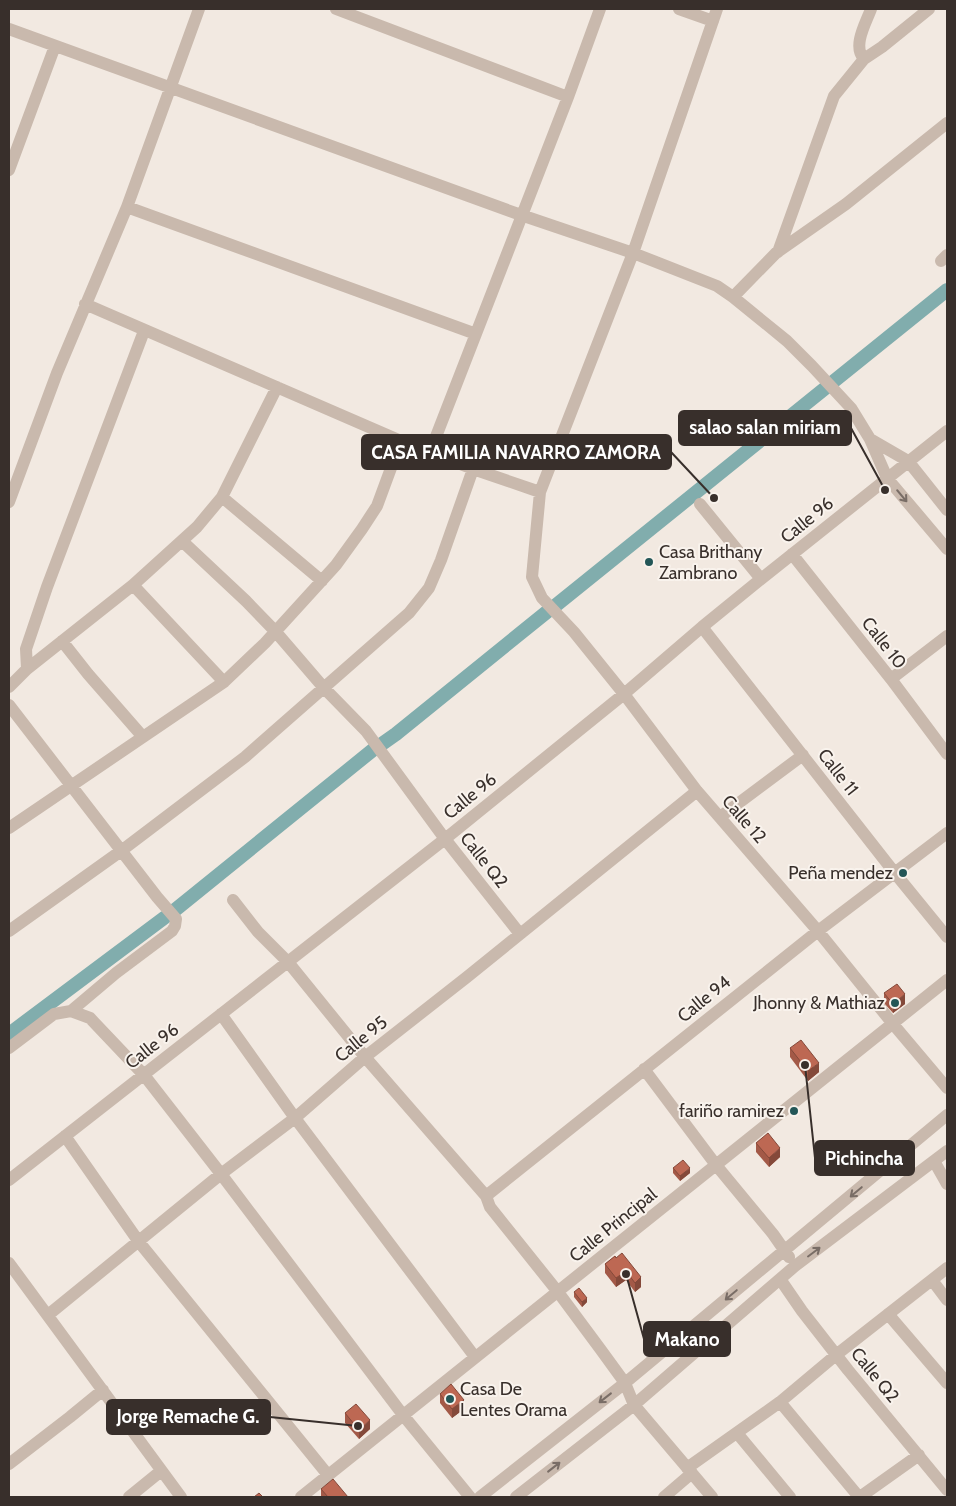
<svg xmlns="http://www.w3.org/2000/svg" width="956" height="1506" font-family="Cabin,sans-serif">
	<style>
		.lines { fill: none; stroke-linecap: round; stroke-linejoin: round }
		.canal { stroke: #81adad; stroke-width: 14 }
		.street { stroke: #c9b9ad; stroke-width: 12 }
		.wall { fill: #a35947 }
		.shaded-wall { fill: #84493a }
		.building { fill: #bd6853; stroke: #84493a }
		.oneway { stroke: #796d66 }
		.poi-dot { fill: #235657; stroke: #f9f3ed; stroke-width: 2 }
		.labels { text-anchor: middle; stroke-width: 4; stroke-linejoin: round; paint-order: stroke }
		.street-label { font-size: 18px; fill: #382f2b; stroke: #f9f3ed }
		.poi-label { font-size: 18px; fill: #382f2b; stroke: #f9f3ed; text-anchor: end }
		.leader { fill: none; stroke: #382f2b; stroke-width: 2 }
		.callout-dot { fill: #382f2b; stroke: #f9f3ed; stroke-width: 2 }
		.callout { fill: #382f2b; stroke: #382f2b; stroke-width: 2 }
		.callout-label { font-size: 19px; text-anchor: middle; font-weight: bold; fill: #fff }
	</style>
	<rect width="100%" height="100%" fill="#f2e9e1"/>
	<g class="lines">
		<path class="canal" d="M555 606 947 290
			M379 746 396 734 548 611
			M175 910 374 749
			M9 1034 164 918"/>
		<path class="street" d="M336 9 568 97
			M679 9 713 21
			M717 9 633 253 540 492 532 577 542 598 574 632 624 694 697 791 818 931 893 1024 947 1088
			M9 29 521 215 633 253 717 286 733 297 787 341 812 366 851 408 870 439 887 478 947 549
			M864 59C852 46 866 23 871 9
			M9 170 55 46
			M127 207 476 334
			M778 252 834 96 864 59 882 47 929 9
			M941 261 947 255
			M733 297 776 253 846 204 947 123
			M85 304 401 441 473 469 540 492
			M870 439 908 461 947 510
			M430 452 568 97 600 9
			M222 497 322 581
			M9 502 57 373 127 207 199 9
			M700 504 761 579
			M182 541 246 601 275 631 324 688 366 731 445 839 520 934
			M792 554 891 679 947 754
			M133 585 224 682
			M702 627 894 872 947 937
			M62 641 88 674 143 737
			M27 669 26 649 47 587 144 331
			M891 679 947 636
			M9 687 27 669 133 585 197 527 222 497 277 387
			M9 705 157 897 176 919 175 926 172 931 116 973 71 1011
			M720 817 803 755
			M9 828 224 682 265 643 336 565 362 529 377 506 401 441
			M233 900 258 932 288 962 365 1057 486 1196 490 1207 558 1292 601 1350 625 1383 634 1405 712 1497
			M9 931 121 851 245 757 409 613 429 588 441 560 473 469
			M221 1014 295 1118 475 1357
			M9 1048 54 1014 71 1011 90 1018 144 1075 221 1174 403 1415 470 1497
			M644 1069 716 1165 773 1234 789 1257
			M65 1136 139 1242 328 1475
			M934 1161 947 1184
			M9 1180 445 839 624 694 702 627 761 579 947 431
			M486 1196 818 931 947 833
			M9 1263 181 1497
			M780 1279 802 1311 848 1370 947 1490
			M932 1280 947 1300
			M888 1314 947 1383
			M48 1315 221 1174 295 1118 365 1057 467 977 697 791
			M780 1402 859 1497
			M737 1433 790 1497
			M9 1464 70 1417 103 1390
			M687 1468 780 1402 836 1355 947 1268
			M129 1497 161 1471
			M301 1497 947 980
			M480 1497 625 1383 947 1115
			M516 1497 634 1405 795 1266 947 1151
			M664 1497 692 1473
			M860 1497 919 1455"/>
	</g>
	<path class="wall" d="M884 993 905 1004 893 1013 884 1003Z
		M790 1048 819 1072 808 1081 790 1057Z
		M756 1143 780 1157 769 1167 756 1152Z
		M673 1168 690 1173 680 1181 673 1173Z
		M615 1256 641 1287 635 1292 626 1280 616 1287 605 1273V1264Z
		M574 1292 587 1302 582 1307 574 1297Z
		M440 1394 464 1409 452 1418 440 1403Z
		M345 1413 370 1429 359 1439 345 1423Z
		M321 1489 348 1497H321Z"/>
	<path class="shaded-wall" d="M905 994V1004L893 1013V1004Z
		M819 1063V1072L808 1081V1071Z
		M780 1148V1157L769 1167V1158Z
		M690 1168V1173L680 1181V1176Z
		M626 1271V1280L616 1287V1278Z
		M641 1277V1287L635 1292V1283Z
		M587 1298V1302L582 1307V1302Z
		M464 1400V1409L452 1418V1409Z
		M370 1420V1429L359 1439V1430Z"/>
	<path class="building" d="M897 984 905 994 893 1004 884 993Z
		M801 1040 819 1063 808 1071 790 1048Z
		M768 1133 780 1148 769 1158 756 1143Z
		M683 1160 690 1168 680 1176 673 1168Z
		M622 1253 641 1277 635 1283 626 1271 616 1278 605 1264 615 1256 616 1258Z
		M579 1288 587 1298 582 1302 574 1292Z
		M451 1384 464 1400 452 1409 440 1394Z
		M356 1404 370 1420 359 1430 345 1413Z
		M333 1479 348 1497H328L321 1489Z
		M259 1493 263 1497H254Z"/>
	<defs><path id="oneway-shaft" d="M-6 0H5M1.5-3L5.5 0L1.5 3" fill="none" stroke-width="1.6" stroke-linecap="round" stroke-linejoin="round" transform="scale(1.25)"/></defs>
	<g class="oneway">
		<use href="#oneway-shaft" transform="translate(902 496) rotate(50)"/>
		<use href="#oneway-shaft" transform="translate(856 1192) rotate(140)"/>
		<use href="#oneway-shaft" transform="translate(814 1252) rotate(-37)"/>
		<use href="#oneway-shaft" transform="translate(731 1295) rotate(140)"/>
		<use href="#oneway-shaft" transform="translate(605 1398) rotate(142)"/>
		<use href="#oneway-shaft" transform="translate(554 1467) rotate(-38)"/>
	</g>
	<g class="poi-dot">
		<circle cx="649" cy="562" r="5"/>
		<circle cx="903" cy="873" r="5"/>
		<circle cx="895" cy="1003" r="5"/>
		<circle cx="794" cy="1111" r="5"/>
		<circle cx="450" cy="1399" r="5"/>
	</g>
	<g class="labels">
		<g class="street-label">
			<text transform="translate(807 520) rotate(-39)" y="6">Calle 96</text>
			<text transform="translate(884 643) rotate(52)" y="6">Calle 10</text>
			<text transform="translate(838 772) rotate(52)" y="6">Calle 11</text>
			<text transform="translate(470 796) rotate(-39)" y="6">Calle 96</text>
			<text transform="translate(744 819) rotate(49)" y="6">Calle 12</text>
			<text transform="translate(484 860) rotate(52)" y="6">Calle Q2</text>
			<text transform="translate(704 999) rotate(-39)" y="6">Calle 94</text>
			<text transform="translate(361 1039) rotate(-39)" y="6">Calle 95</text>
			<text transform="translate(152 1046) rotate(-38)" y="6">Calle 96</text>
			<text transform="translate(613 1225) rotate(-39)" y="6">Calle Principal</text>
			<text transform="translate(875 1375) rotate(51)" y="6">Calle Q2</text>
		</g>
		<g class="poi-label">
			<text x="659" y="558" text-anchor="start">Casa Brithany<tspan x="659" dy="21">Zambrano</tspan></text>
			<text x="893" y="879">Peña mendez</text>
			<text x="885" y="1009">Jhonny &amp; Mathiaz</text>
			<text x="784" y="1117">fariño ramirez</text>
			<text x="460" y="1395" text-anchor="start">Casa De<tspan x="460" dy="21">Lentes Orama</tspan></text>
		</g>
	</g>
	<path class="leader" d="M885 490L851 428M714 498L671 452M805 1065L815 1158M626 1274L644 1339M358 1426L270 1417"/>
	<g class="callout-dot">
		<circle cx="885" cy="490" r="5"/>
		<circle cx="714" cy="498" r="5"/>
		<circle cx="805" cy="1065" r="5"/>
		<circle cx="626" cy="1274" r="5"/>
		<circle cx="358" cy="1426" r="5"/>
	</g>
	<g class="callout">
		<rect x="679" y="411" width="172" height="34" rx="5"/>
		<rect x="362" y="435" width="309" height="34" rx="5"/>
		<rect x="815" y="1141" width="99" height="34" rx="5"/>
		<rect x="644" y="1322" width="86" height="34" rx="5"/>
		<rect x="107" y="1400" width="163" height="34" rx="5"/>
	</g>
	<g class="callout-label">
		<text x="765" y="434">salao salan miriam</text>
		<text x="516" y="459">CASA FAMILIA NAVARRO ZAMORA</text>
		<text x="864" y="1165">Pichincha</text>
		<text x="687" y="1346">Makano</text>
		<text x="188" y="1423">Jorge Remache G.</text>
	</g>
	<rect width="956" height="1506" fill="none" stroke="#382f2b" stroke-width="20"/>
</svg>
